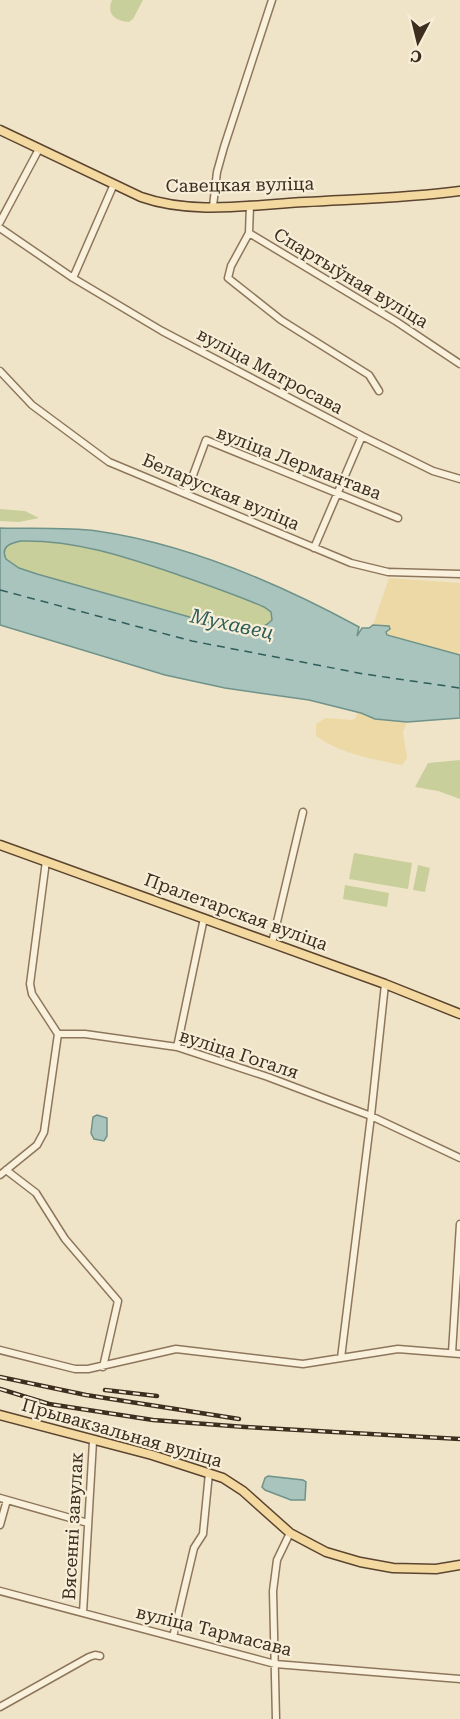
<svg xmlns="http://www.w3.org/2000/svg" width="460" height="1719" font-family="'Roboto Serif',serif">
	<style>
		.green { fill: #c9cf9b }
		.sand { fill: #ecd9a5 }
		.water { fill: #a9c4bc; stroke: #6f938a; stroke-width: 1.5; fill-rule: evenodd }
		.lines { fill: none; stroke-linecap: round; stroke-linejoin: round }
		.ferry { stroke: #2f5d5a; stroke-width: 1.5; stroke-dasharray: 8 6; stroke-linecap: butt }
		.minor-casing { stroke: #8d765c; stroke-width: 9 }
		.major-casing { stroke: #5b4430; stroke-width: 11 }
		.minor { stroke: #faf1dc; stroke-width: 6 }
		.major { stroke: #f3d9a0; stroke-width: 8 }
		.rail-casing { stroke: #3d2e20; stroke-width: 4.5 }
		.rail { stroke: #f7eed8; stroke-width: 2; stroke-dasharray: 7; stroke-linecap: butt }
		.labels { text-anchor: middle; stroke-width: 4.5; stroke-linejoin: round; paint-order: stroke }
		.street-label { font-size: 18px; fill: #3d2e20; stroke: #f7eed8 }
		.water-label { font-size: 20px; font-style: italic; fill: #2f5d5a; stroke: #f7eed8 }
	</style>
	<rect width="100%" height="100%" fill="#f0e4c8"/>
	<path class="green" d="M112 0H143L133 19 129 22C115 21 106 14 112 0Z
		M0 509 25 511 39 518 19 522 0 521Z
		M21 541C75 540 123 556 173 573 204 584 234 594 264 607L271 612 272 620C260 633 240 630 224 627L37 574 19 568 6 559C0 546 11 543 21 541Z
		M460 760V799L438 791 415 787 428 763Z
		M354 853 412 863 408 889 349 879Z
		M418 865 430 868 425 892 413 890Z
		M345 885 389 893 387 907 343 899Z"/>
	<path class="sand" d="M389 578 460 583V655L387 635 386 632 390 629 389 626 373 625Z
		M357 712 375 719 407 722 403 732 407 758 402 765C373 759 341 754 316 736V724L326 718 352 720 356 718Z"/>
	<path class="water" d="M0 528C32 529 65 527 97 531 188 544 278 583 359 627L357 636 362 628H369L373 625 389 626 390 629 386 632 387 635 460 655V718L407 722 375 719 361 713 309 700 225 688 165 675 0 625ZM21 541C75 540 123 556 173 573 204 584 234 594 264 607L271 612 272 620C260 633 240 630 225 627L37 574 19 568 6 559C0 546 11 543 21 541Z
		M97 1115 107 1118V1136L104 1141 94 1139 91 1133 93 1117Z
		M268 1476 303 1480 306 1482 305 1500H291L265 1490 262 1487 265 1478Z"/>
	<g class="lines">
		<path class="ferry" d="M0 590 192 641 364 674 460 688"/>
		<g class="minor-casing">
			<path id="minor" d="M250 205 249 233 397 322 460 364
				M213 206 217 172 224 147 272 0
				M0 222 39 149
				M0 228 73 278 162 331 362 436 433 471 460 479
				M249 233 231 266 228 278 281 320 369 375 379 391
				M73 278 114 184
				M0 371 32 405 109 462 351 563 388 572 460 574
				M186 494 206 440 398 518
				M314 548 362 436
				M272 943 303 812
				M58 1034H85L177 1047 268 1077 371 1116 460 1158
				M177 1047 204 918
				M6 1170 36 1193 65 1239 118 1301 103 1367
				M0 1175 37 1145 44 1132 58 1034 32 994 30 984 46 861
				M0 1350 75 1369H88L176 1349 303 1364 398 1349 460 1354
				M452 1353 460 1224
				M341 1358 371 1116 385 984
				M0 1498 88 1523
				M0 1525 7 1500
				M0 1591 275 1664 460 1679
				M83 1613 93 1441
				M173 1637 194 1548 203 1534 209 1473
				M0 1707 89 1657 95 1655 100 1656
				M276 1719 273 1591 277 1560 290 1533"/>
		</g>
		<g class="major-casing">
			<path id="major" d="M0 130 141 197C192 215 251 205 305 202 356 199 409 198 460 191
				M0 845 385 984 460 1014
				M0 1415 152 1455 223 1478 243 1491 290 1533 326 1552 360 1562 393 1568 436 1569 460 1565"/>
		</g>
		<use href="#minor" class="minor"/>
		<use href="#major" class="major"/>
		<g class="rail-casing">
			<path id="rail" d="M0 1377 86 1395 239 1419
				M0 1389 49 1404 153 1420 245 1427 460 1439
				M105 1390 157 1396"/>
		</g>
		<use href="#rail" class="rail"/>
	</g>
	<g class="labels">
		<g class="street-label">
			<text transform="translate(240 185) rotate(-1)" y="6">Савецкая вуліца</text>
			<text transform="translate(351 278) rotate(31)" y="6">Спартыўная вуліца</text>
			<text transform="translate(270 371) rotate(28)" y="6">вуліца Матросава</text>
			<text transform="translate(299 463) rotate(21)" y="6">вуліца Лермантава</text>
			<text transform="translate(221 492) rotate(23)" y="6">Беларуская вуліца</text>
			<text transform="translate(236 912) rotate(20)" y="6">Пралетарская вуліца</text>
			<text transform="translate(239 1054) rotate(18)" y="6">вуліца Гогаля</text>
			<text transform="translate(122 1433) rotate(16)" y="6">Прывакзальная вуліца</text>
			<text transform="translate(73 1526) rotate(-87)" y="6">Вясенні завулак</text>
			<text transform="translate(214 1631) rotate(14)" y="6">вуліца Тармасава</text>
		</g>
		<g class="water-label">
			<text transform="translate(232 624) rotate(12)" y="7">Мухавец</text>
		</g>
	</g>
	<g transform="translate(418 42) rotate(187)" stroke="#f7eed8" stroke-width="4.5" paint-order="stroke">
	<path d="M0-4.5L10 22L0 15L-10 22Z" fill="#3d2e20"/>
	<text y="-9" font-size="16" font-weight="bold" text-anchor="middle" fill="#3d2e20">С</text>
	</g>
</svg>
